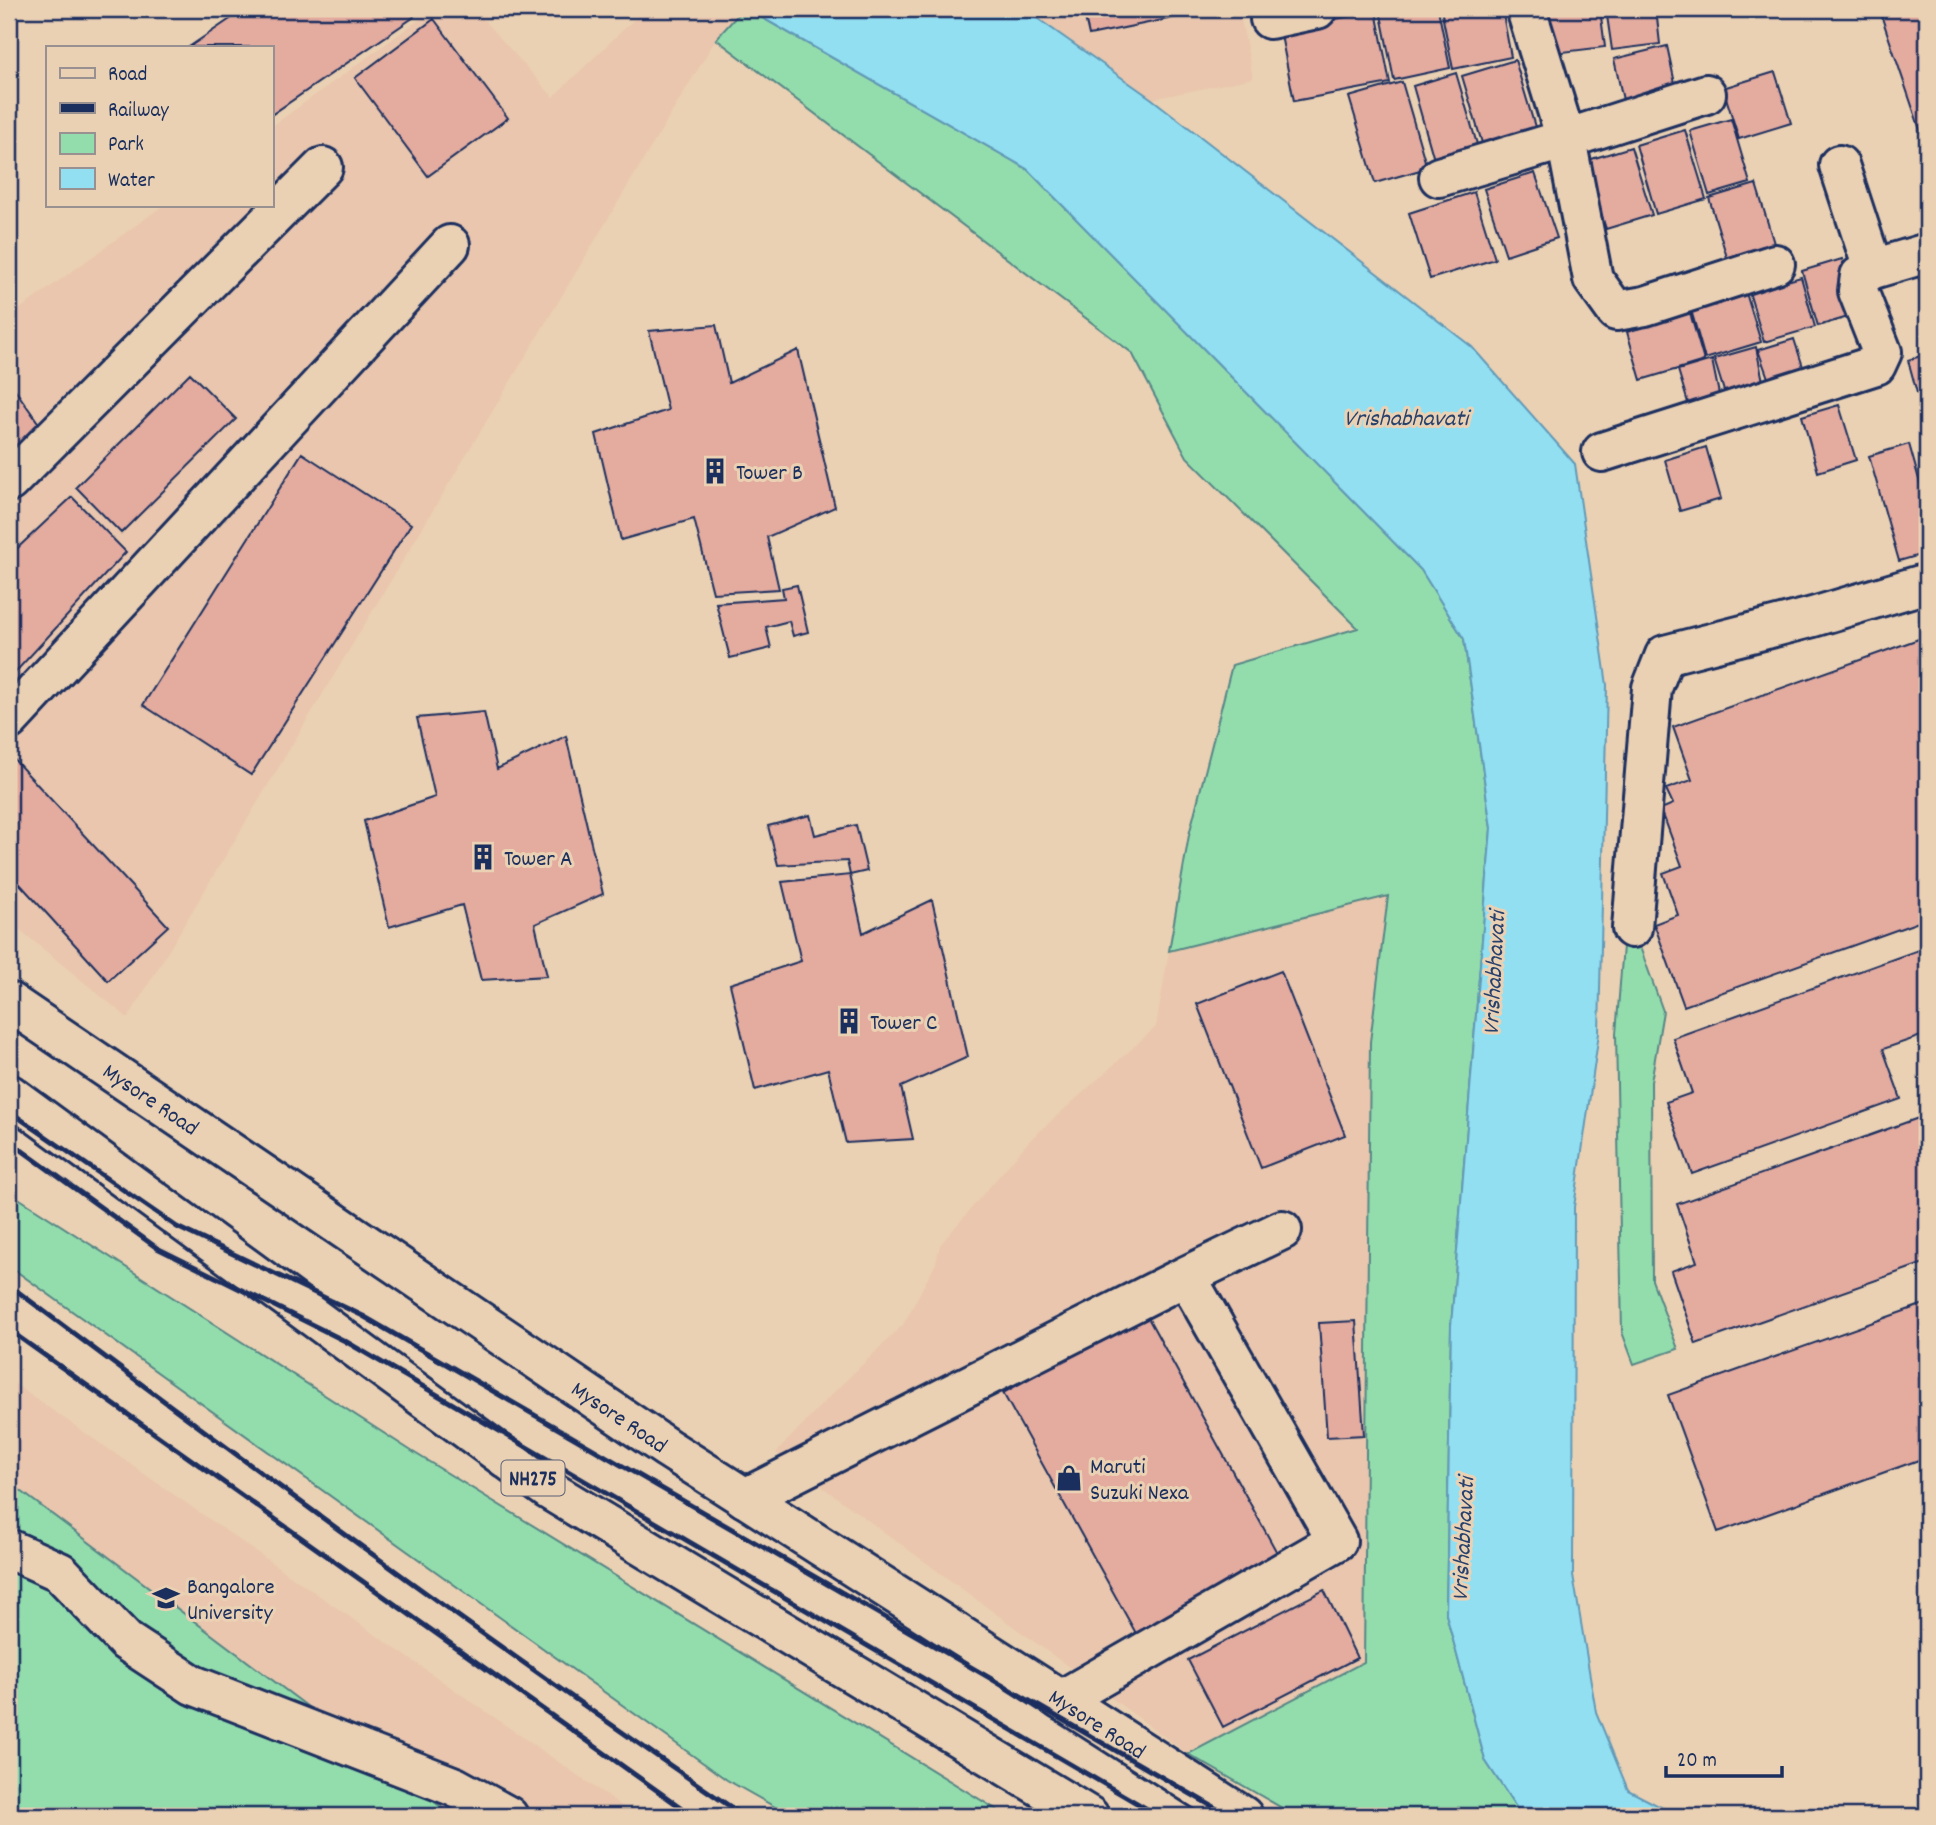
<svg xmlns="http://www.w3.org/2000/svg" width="1936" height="1825" font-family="Dekko,sans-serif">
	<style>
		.built { fill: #e9c6ad }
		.green { fill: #93ddad; stroke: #578686; stroke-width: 2 }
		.water { fill: #92dff2; stroke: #6299b7; stroke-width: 2 }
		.building { fill: #e4ab9f; stroke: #1b2f5e; stroke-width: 2 }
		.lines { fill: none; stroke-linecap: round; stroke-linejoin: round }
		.minor-casing { stroke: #1b2f5e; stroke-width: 44 }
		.highway-casing { stroke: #1b2f5e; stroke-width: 44 }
		.minor { stroke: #ebd1b3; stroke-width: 38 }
		.highway { stroke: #ebd1b3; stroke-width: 38 }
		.rail { stroke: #1b2f5e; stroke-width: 5 }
		.labels { text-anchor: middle; stroke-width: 6; stroke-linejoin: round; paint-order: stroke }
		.shield { fill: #ebd1b3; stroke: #596078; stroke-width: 2 }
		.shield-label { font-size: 21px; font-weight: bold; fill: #1b2f5e }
		.poi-label { font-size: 23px; fill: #1b2f5e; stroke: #ebd1b3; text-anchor: start }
		.street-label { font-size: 23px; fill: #1b2f5e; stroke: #ebd1b3 }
		.water-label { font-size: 24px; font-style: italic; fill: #27416d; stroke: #ebd1b3 }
	</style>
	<rect width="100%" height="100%" fill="#ebd1b3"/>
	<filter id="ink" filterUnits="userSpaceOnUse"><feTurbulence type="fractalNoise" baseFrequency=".0143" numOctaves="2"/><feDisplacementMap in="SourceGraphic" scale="14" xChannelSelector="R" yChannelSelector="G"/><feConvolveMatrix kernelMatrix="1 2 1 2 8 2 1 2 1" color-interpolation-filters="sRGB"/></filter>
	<g filter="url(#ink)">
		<path class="built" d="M434 9H474L553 97 645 9H743L716 39 128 1018 9 921V317L164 205H271V127Z
			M1024 9H1239L1253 78 1152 99Z
			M1388 895 1370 1042 1364 1662 1188 1754 776 1453 822 1404 903 1325 936 1263 940 1245 1029 1141 1156 1027 1169 951Z
			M9 1380 636 1816H9Z"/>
		<path class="green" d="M743 9H747L1027 169 1421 570 1464 639 1491 828 1451 1326 1446 1614 1485 1760 1522 1816H1296L1188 1754 1364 1662 1370 1042 1388 896 1169 951 1189 835 1232 665 1358 628 1187 457 1132 353 716 39Z
			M1626 908 1663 1011 1651 1082 1652 1280 1678 1349 1634 1364 1622 1332 1616 1034Z
			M9 1192 413 1452 1007 1816H791L727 1780 9 1266Z
			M9 1482 453 1816H9Z"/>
		<path class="water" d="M747 9H1024L1152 99 1472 347 1575 464 1607 685 1599 1033 1574 1207 1573 1575 1596 1712 1628 1790 1678 1816H1522L1485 1760 1446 1614 1451 1326 1491 828 1464 639 1421 570 1027 169Z"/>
		<path class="building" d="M245 9H408L414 17 271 115V47H189Z
			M1083 9H1217L1089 35Z
			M1387 9H1438L1450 68 1394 80 1380 10Z
			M1441 9H1502L1511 57 1453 69Z
			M1549 9H1600L1605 47 1555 53Z
			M1606 9H1656L1660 44 1612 50Z
			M1879 9H1927V150Z
			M1376 11 1390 83 1294 101 1280 30Z
			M434 19 508 118 428 176 355 78Z
			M1667 46 1676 88 1623 100 1614 59Z
			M1515 60 1538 137 1485 153 1462 76Z
			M1775 72 1791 123 1739 139 1723 88Z
			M1456 73 1479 151 1435 163 1413 86Z
			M1402 82 1427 168 1375 183 1349 97Z
			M1731 119 1750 183 1709 195 1690 131Z
			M1685 130 1706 199 1656 214 1636 145Z
			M1631 147 1652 215 1606 229 1585 161Z
			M1535 173 1557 238 1506 255 1484 189Z
			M1756 184 1776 250 1729 264 1709 198Z
			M1474 192 1495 259 1430 279 1409 213Z
			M1842 259 1858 314 1818 326 1802 271Z
			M1927 275V306L1919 278Z
			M1801 277 1815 327 1764 342 1749 292Z
			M1746 293 1761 342 1705 359 1691 310Z
			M1690 313 1704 361 1641 380 1627 332Z
			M716 325 729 383 798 350 835 507 767 537 779 589 713 593 694 519 621 540 596 434 668 410 649 331Z
			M1794 339 1807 379 1772 389 1758 350Z
			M1756 347 1765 391 1728 404 1714 359Z
			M1927 354V390L1917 393 1908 360Z
			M1712 360 1721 404 1692 416 1678 370Z
			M190 373 236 419 121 533 76 487Z
			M9 381 42 428 9 452Z
			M1839 405 1856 460 1818 472 1802 416Z
			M1909 444 1927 508V553L1899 561 1869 456Z
			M1706 447 1721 499 1680 511 1665 460Z
			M302 453 411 524 251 775 143 705Z
			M72 497 126 552 9 679V556Z
			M797 585 808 632 793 636 789 621 766 627 771 648 730 658 716 603 784 598 782 588Z
			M1927 636V919L1684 1006 1654 924 1678 915 1663 873 1682 866 1661 809 1673 804 1666 789 1692 780 1673 727Z
			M484 712 497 769 566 736 603 894 535 924 547 976 481 980 462 905 389 927 364 821 435 797 417 718Z
			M9 754 168 926 108 981 9 872Z
			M810 815 815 835 856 825 867 871 850 875 847 861 778 865 768 826Z
			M850 875 863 933 932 900 968 1057 901 1087 913 1139 846 1143 828 1069 755 1090 730 984 801 961 782 882Z
			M1927 947V1034L1883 1049 1901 1099 1692 1174 1666 1102 1692 1093 1673 1038Z
			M1281 971 1345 1135 1261 1168 1197 1004Z
			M1927 1115V1262L1696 1344 1671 1271 1697 1262 1677 1204Z
			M1927 1303V1457L1718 1532 1668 1395Z
			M1146 1314 1280 1558 1138 1637 1003 1393Z
			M1356 1321 1364 1435 1327 1437 1319 1323Z
			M1324 1590 1357 1658 1223 1727 1188 1660Z"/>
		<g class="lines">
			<g class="minor-casing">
				<path id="minor" d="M1526 9 1566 139 1593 279 1616 311 1645 306 1775 264
					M1270 19 1317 9
					M1839 165 1873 269
					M1439 177 1566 139 1706 94
					M1602 452 1876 365 1882 352 1858 291 1860 276 1873 269 1927 253
					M9 482 323 167
					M9 720 450 245
					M1632 928 1652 688 1665 655 1813 617 1927 583
					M1186 1276 1282 1230
					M745 1498 1186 1276 1337 1541 1061 1700
					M9 1549 60 1572 126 1641 193 1685 455 1787 508 1816"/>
			</g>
			<g class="highway-casing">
				<g id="highway">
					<path id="s1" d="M9 1002 667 1448 1243 1816"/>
					<path d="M9 1094 549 1490 1089 1816"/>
				</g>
			</g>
			<use href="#minor" class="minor"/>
			<use href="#highway" class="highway"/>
			<path class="rail" d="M9 1111 177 1227 363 1316 1229 1816
				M9 1141 157 1248 345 1341 1159 1816
				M9 1285C251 1467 494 1646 744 1816
				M9 1330 693 1816"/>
		</g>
	</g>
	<defs>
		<g id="building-bare" transform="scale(2.1)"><path d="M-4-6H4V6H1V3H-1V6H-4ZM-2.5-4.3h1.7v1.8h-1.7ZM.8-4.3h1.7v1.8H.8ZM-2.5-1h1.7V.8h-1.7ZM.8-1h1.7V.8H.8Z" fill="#1b2f5e" stroke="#ebd1b3" stroke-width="2.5" paint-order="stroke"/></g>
		<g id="shop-bare" transform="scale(2.1)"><path d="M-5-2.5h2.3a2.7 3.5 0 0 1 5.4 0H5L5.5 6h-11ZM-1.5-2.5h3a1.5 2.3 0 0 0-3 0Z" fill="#1b2f5e" stroke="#ebd1b3" stroke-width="2.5" paint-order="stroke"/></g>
		<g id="university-bare" transform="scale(2.1)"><path d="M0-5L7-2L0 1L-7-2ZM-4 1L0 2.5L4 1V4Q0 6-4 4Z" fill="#1b2f5e" stroke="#ebd1b3" stroke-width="2.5" paint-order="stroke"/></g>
	</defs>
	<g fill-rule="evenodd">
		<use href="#building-bare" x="715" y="471"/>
		<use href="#building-bare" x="483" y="857"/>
		<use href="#building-bare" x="849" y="1021"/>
		<use href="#shop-bare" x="1069" y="1478"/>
		<use href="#university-bare" x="166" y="1598"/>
	</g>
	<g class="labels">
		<rect class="shield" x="501.5" y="1460.5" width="63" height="35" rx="5"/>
		<g class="shield-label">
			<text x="533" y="1485">NH275</text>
		</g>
		<g class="poi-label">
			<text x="736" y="479">Tower B</text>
			<text x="504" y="865">Tower A</text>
			<text x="870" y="1029">Tower C</text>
			<text x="1090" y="1473">Maruti<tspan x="1090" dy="26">Suzuki Nexa</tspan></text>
			<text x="187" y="1593">Bangalore<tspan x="187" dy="26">University</tspan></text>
		</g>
		<g class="street-label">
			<text dy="8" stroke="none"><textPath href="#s1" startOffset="172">Mysore Road</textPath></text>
			<text dy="8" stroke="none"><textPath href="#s1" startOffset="738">Mysore Road</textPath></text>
			<text dy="8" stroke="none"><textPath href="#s1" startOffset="1306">Mysore Road</textPath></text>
		</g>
		<g class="water-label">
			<text x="1406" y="425">Vrishabhavati</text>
			<text transform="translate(1493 973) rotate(-87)" y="8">Vrishabhavati</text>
			<text transform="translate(1462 1539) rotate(-87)" y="8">Vrishabhavati</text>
		</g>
	</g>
	<rect width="1936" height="1825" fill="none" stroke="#ebd1b3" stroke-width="35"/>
	<rect x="18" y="18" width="1901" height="1790" fill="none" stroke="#1b2f5e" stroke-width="2.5" filter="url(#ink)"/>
	<rect x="46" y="46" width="228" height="161" fill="#ebd1b3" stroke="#989091" stroke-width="2"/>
	<rect x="60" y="68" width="35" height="10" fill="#ebd1b3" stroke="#989091" stroke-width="2"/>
	<text x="108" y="80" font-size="21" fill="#1b2f5e">Road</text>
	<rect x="60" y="103" width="35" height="10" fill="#1b2f5e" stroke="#989091" stroke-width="2"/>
	<text x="108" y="116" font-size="21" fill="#1b2f5e">Railway</text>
	<rect x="60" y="133" width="35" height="21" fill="#93ddad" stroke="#989091" stroke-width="2"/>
	<text x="108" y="150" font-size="21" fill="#1b2f5e">Park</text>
	<rect x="60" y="168" width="35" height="21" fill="#92dff2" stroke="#989091" stroke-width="2"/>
	<text x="108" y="186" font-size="21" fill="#1b2f5e">Water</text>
	<path d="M1666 1766v10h116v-10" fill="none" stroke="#1b2f5e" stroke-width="3.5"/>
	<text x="1677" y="1766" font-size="21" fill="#1b2f5e" stroke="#ebd1b3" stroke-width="5" paint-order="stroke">20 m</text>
</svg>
